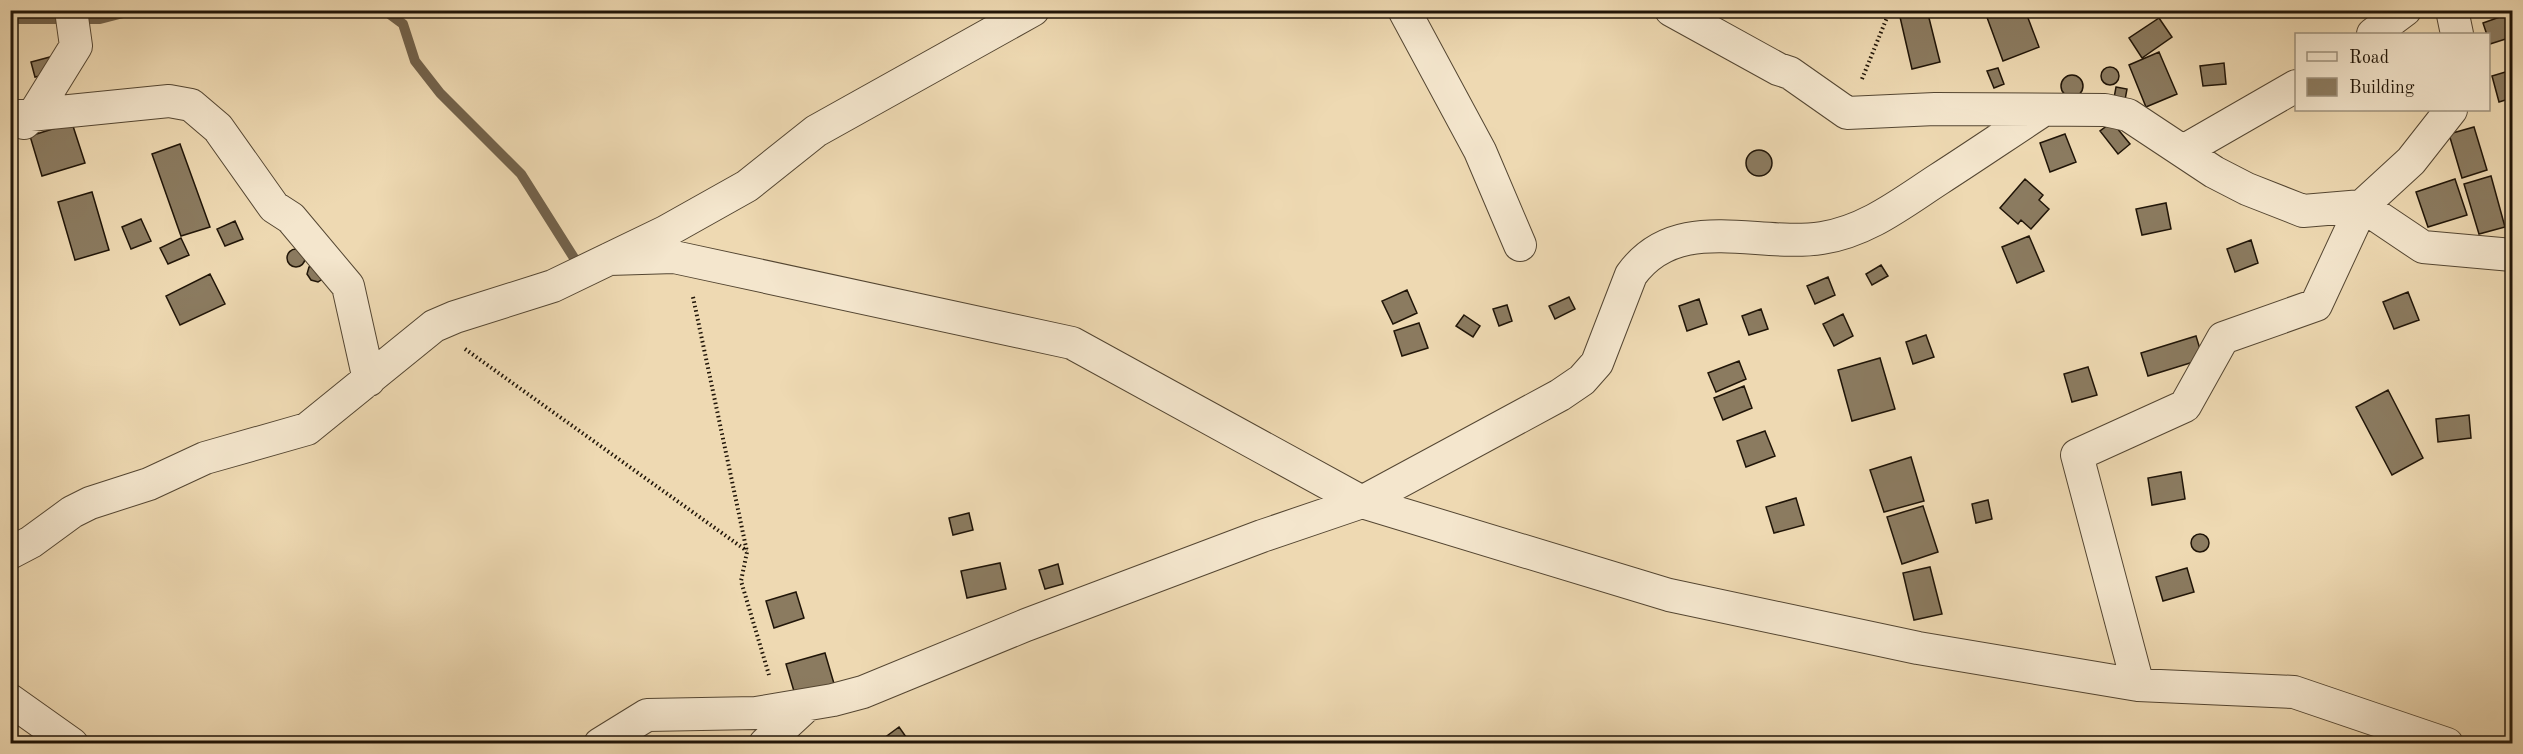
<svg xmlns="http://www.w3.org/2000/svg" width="2523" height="754" font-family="'Old Standard TT',serif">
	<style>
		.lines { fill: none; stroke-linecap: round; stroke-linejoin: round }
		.stream { stroke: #72624b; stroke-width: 10 }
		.building { fill: #8b7b60; stroke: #201508; stroke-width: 1.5 }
		.minor-casing { stroke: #544632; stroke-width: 34 }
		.path { stroke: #201508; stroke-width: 4; stroke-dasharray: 1.5 3; stroke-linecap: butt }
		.minor { stroke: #f4e6cd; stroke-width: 32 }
	</style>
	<rect width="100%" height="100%" fill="#eed9b2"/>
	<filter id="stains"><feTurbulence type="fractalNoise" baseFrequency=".00333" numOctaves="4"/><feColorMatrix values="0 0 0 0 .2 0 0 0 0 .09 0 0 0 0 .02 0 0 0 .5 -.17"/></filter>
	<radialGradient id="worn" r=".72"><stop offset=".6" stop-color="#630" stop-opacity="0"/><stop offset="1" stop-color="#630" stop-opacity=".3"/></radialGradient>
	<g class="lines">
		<path class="stream" d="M384 10 403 24 415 61 440 93 521 174 581 269
			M10 19H100L135 10"/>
	</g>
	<path class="building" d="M1927 10 1940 62 1912 69 1900 17Z
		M1990 10H2025L2039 47 2003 61 1985 12Z
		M2474 10H2498L2476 17Z
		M2508 14 2512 37 2490 44 2483 23Z
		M2159 18 2172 37 2142 58 2129 38Z
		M2159 52 2177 94 2146 107 2129 65Z
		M50 57 54 73 35 77 31 62Z
		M2224 63 2226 84 2203 86 2200 66Z
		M2101 76a9 9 0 1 1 18 0a9 9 0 1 1-18 0Z
		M1998 68 2004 84 1994 88 1987 71Z
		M2512 70V98L2499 102 2492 76Z
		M2061 86a11 11 0 1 1 22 0a11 11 0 1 1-22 0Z
		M2116 87 2127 89 2125 100 2114 98Z
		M2112 122 2130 144 2118 154 2100 131Z
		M72 123 85 163 42 176 30 136Z
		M2474 127 2487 170 2462 178 2449 134Z
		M2065 134 2076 162 2050 172 2040 143Z
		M180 144 210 227 181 236 152 154Z
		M1746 163a13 13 0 1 1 26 0a13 13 0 1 1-26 0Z
		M2491 176 2505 227 2479 234 2464 184Z
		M2025 179 2043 195 2039 200 2049 209 2031 229 2021 220 2018 224 2000 208Z
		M2455 179 2467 215 2428 227 2416 192Z
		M92 192 109 250 75 260 58 202Z
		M2166 203 2171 229 2142 235 2136 209Z
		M141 219 151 241 131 249 122 227Z
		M235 221 243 239 225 246 217 229Z
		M2029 236 2044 271 2017 283 2002 247Z
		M181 238 189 255 168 264 160 248Z
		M2251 240 2258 263 2235 272 2227 249Z
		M287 258a9 9 0 1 1 18 0a9 9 0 1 1-18 0Z
		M316 263 324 278 318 282 311 280 307 274 309 267Z
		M1881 265 1888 276 1872 285 1866 274Z
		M210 274 225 304 180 325 166 296Z
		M1828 277 1835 295 1815 304 1807 286Z
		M1407 290 1417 313 1393 324 1382 301Z
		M2408 292 2419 320 2394 329 2383 302Z
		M1569 297 1575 309 1555 319 1549 306Z
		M1699 299 1707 324 1687 331 1679 306Z
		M1507 305 1512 321 1499 326 1493 309Z
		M1761 309 1768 329 1749 335 1742 316Z
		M1843 314 1853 336 1834 346 1823 324Z
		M1464 315 1480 326 1473 337 1456 326Z
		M1419 323 1428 348 1402 356 1394 331Z
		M1926 335 1934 357 1913 364 1906 342Z
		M2196 336 2203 359 2148 376 2141 353Z
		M1880 358 1895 409 1852 421 1838 370Z
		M1739 361 1746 379 1716 392 1708 373Z
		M2088 367 2097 395 2072 402 2064 374Z
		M1744 386 1752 408 1723 420 1714 398Z
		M2388 390 2423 458 2392 475 2356 407Z
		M2469 415 2471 438 2438 442 2436 419Z
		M1765 431 1775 456 1746 467 1737 441Z
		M1911 457 1924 501 1884 512 1870 470Z
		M2181 472 2185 499 2152 505 2148 478Z
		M1796 498 1804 525 1774 533 1766 507Z
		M1988 500 1992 519 1976 523 1972 504Z
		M1923 506 1938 552 1902 564 1887 517Z
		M969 513 973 530 953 535 949 518Z
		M2191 543a9 9 0 1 1 18 0a9 9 0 1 1-18 0Z
		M1000 563 1006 589 967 598 961 571Z
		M1058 564 1063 584 1045 589 1039 570Z
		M1930 567 1942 614 1914 620 1903 573Z
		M2187 568 2194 592 2163 601 2156 577Z
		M796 592 804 618 774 628 766 601Z
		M825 653 835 687 796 698 786 664Z
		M899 727 911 744H876Z"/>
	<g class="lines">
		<g class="minor-casing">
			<path id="minor" d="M1404 10 1480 151 1520 245
				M1671 10 1778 69 1790 73 1847 113 1935 109 2105 110 2128 115 2214 172 2247 189 2303 211 2362 206 2423 247 2512 255
				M2452 10 2457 34
				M2373 34 2405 10
				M10 117 169 101 191 105 218 128 274 207 291 218 348 286 369 380
				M24 123 34 114 76 46 71 10
				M2183 151 2296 86
				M609 259 674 257 1072 343 1362 502 1669 595 1918 648 2138 685 2294 692 2447 744
				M10 553 31 542 72 512 90 503 149 484 205 458 307 429 434 326 455 317 553 286 665 232 747 186 816 131 1033 10
				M2138 685 2077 455 2185 406 2223 338 2316 305 2362 206 2411 161 2451 110
				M10 700 72 744
				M600 744 647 715 756 713 833 700 863 692 1026 625 1262 536 1362 502 1560 395 1582 380 1597 363 1631 275C1677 211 1756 248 1822 238 1867 231 1902 203 1939 179 1973 157 2007 134 2042 111
				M765 744 807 705"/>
		</g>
		<path class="path" d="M1862 79 1890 10
			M693 297 747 552 741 581 769 675
			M465 349 747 551"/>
		<use href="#minor" class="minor"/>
	</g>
	<rect width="2523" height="754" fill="none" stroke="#eed9b2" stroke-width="36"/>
	<rect x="12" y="12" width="2499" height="730" fill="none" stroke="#201508" stroke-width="3"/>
	<rect x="18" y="18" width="2487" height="718" fill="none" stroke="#201508" stroke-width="1.5"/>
	<rect x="2295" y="33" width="195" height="78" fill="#f4e6cd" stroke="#9f927e" stroke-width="1.5"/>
	<rect x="2307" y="52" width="30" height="9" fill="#f4e6cd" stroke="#9f927e" stroke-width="1.5"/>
	<text x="2349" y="63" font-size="18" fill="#201508">Road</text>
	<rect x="2307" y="78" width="30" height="18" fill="#8b7b60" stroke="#9f927e" stroke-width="1.5"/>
	<text x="2349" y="93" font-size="18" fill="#201508">Building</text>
	<rect width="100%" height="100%" filter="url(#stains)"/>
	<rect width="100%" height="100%" fill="url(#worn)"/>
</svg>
